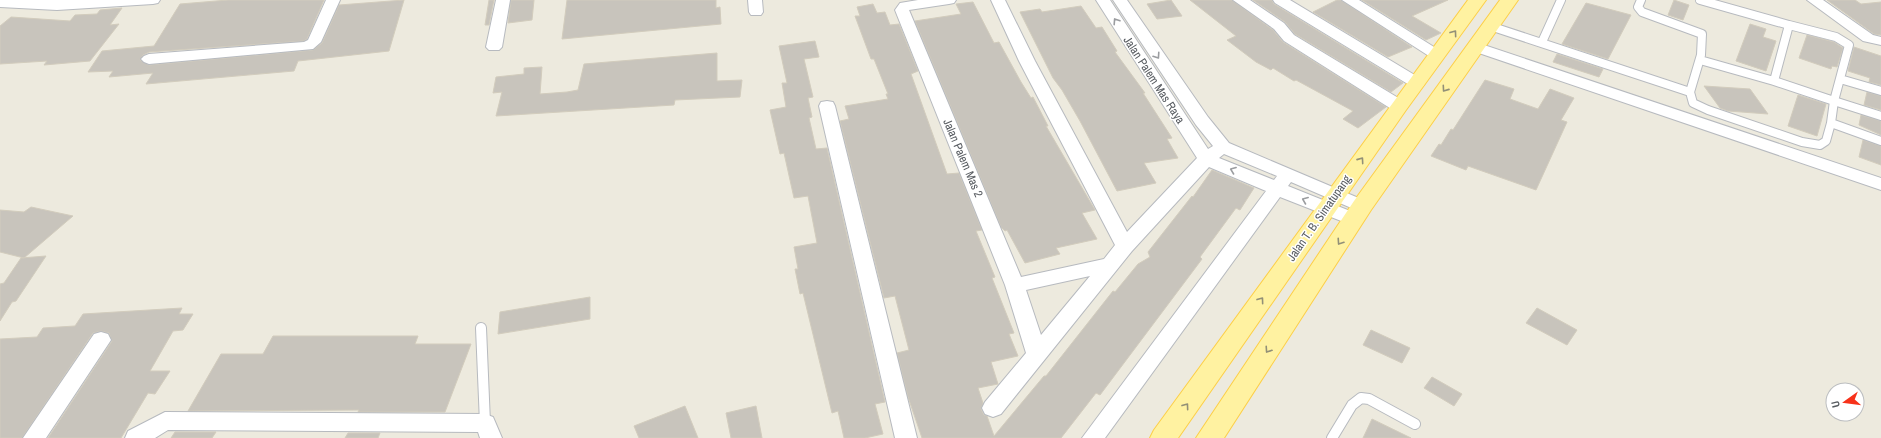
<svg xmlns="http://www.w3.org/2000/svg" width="1881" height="438" font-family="'Archivo Narrow',sans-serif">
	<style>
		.building { fill: #c8c4bc; stroke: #d2ccbd }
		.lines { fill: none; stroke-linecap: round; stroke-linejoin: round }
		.lane-far1-casing { stroke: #b7babf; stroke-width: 10 }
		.lane-casing { stroke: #b7babf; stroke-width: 12 }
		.street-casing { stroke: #b7babf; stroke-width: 2 }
		.primary-casing { stroke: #fdcf47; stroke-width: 2 }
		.lane-far1 { stroke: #fff; stroke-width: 8 }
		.lane { stroke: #fff; stroke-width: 10 }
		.street { fill: #fff; fill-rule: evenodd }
		.primary { fill: #fff2a1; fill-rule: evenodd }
		.oneway { stroke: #9b9da0 }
		.oneway2 { stroke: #929077 }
		.labels { text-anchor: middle; stroke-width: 3; stroke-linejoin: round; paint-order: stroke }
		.street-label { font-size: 12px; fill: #585c61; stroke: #fff }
	</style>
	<rect width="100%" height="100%" fill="#edeade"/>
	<path class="building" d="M228 0H324L307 39 304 41 149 52 143 55 140 60 149 65 313 50 322 43 339 5 404 0 389 51 298 61 294 71 146 84 153 73 109 77 113 71 88 72 102 51 154 46 180 4Z
		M489 0H494L489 25H485Z
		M511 0H534L532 20 508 23Z
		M567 0H716V8L720 7 721 24 562 39Z
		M1171 0 1182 16 1157 19 1147 4Z
		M1190 0H1232L1273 30 1283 42 1386 107 1358 128 1343 119 1353 111 1296 80 1294 81 1273 68 1271 70 1256 62 1227 40 1236 36Z
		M1253 0H1272L1274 4 1403 83 1391 92 1295 34 1285 22Z
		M1337 0H1341L1412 47 1388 57 1313 12Z
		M1362 0H1448L1412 16 1441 33 1426 40Z
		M1674 0 1689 5 1683 20 1668 15Z
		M1827 0H1855L1861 4 1881 2V35L1874 34Z
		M973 2 994 43 999 42 1021 82 1031 98 1033 97 1048 126H1046L1095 210 1082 213 1097 239 1056 248 1060 254 1025 263 1007 230 1005 231 1001 227 915 21 961 14 956 4Z
		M1586 3 1631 15 1608 59 1562 44Z
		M873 4 877 13 885 12 890 25 899 24 918 71 911 74 947 174 959 173 982 230 976 231 995 277 992 278 1014 333 1009 334 1018 356 991 362 998 384 978 388 983 403 981 409 984 415 987 416 994 436 1044 376H1046L1113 291 1115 292 1138 264 1150 257 1148 252 1192 196 1193 197 1212 170 1254 188 1240 210 1236 208 1200 257 1202 259 1100 395 1096 393 1061 438H922L908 397 897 353 909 350 895 296 884 298 840 121 849 119 845 106 888 99 886 94H888L874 59H871L855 16H860L857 7Z
		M1081 6 1096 28 1102 27 1117 51 1115 52 1145 93H1143L1172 138 1167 139 1178 158 1144 163 1156 183 1117 191 1080 121 1062 90 1053 78 1020 12 1040 9 1042 12Z
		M122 8 110 25 119 24 90 61 44 65 47 61 0 64V26L11 17 70 21 75 15 97 14 100 10Z
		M1750 24 1766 29 1763 37 1776 41 1766 71 1736 61Z
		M1807 35 1834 42 1843 48 1837 67 1832 66 1831 69 1799 58Z
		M815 41 819 57 804 59 813 97 808 98 812 117 809 118 816 149 827 148 885 402 875 404 883 434 865 438H844L838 411 832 413 803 293 800 294 795 269H798L794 247 817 243 808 196 794 198 784 153 780 154 770 110 786 107 782 83H787L779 46Z
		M1854 47 1881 56V85L1869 82 1870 78 1848 71Z
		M717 53V81L742 80 740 97 675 100 674 105 496 116 502 92 493 93 496 77 524 74V68L542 67 540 94 567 92 578 90 584 64Z
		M1557 54 1603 69 1599 77 1553 62Z
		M1485 80 1514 89 1510 99 1538 109 1550 89 1574 98 1561 120 1567 122 1536 190 1468 166 1466 170 1431 156 1439 144 1441 145 1451 129 1453 130Z
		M1704 86 1750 89 1768 114 1728 111 1720 108Z
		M1867 92 1881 96V110L1864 105Z
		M1798 95 1826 104 1817 136 1788 126Z
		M1861 115 1881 121V135L1859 125Z
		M1863 140 1881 146V165L1859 157Z
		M31 207 73 216 24 258 0 252V210L24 212Z
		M46 256 16 301 12 302 0 321V284L4 283 21 258Z
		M590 297V319L498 334 500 312Z
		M182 308 179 314H193L183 330 173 331 150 371H170L155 394 148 393 121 438H48L112 341 109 333 101 331 93 333 22 438H0V339L37 337 43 328 75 326 83 314Z
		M1537 308 1577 330 1567 345 1526 323Z
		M1371 330 1410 348 1402 363 1363 345Z
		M273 336H418L415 344H471L445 412H358L359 410 188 411 221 354H263Z
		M1432 377 1462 394 1454 406 1424 388Z
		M685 406 698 438H639L634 426Z
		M756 406 762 438H731L726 413Z
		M1372 419 1411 438H1363Z
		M175 432H216L212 438H171Z
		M348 433H380L378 438H345Z"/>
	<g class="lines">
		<g class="lane-far1-casing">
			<path id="lane-far1" d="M1641 0 1638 7 1642 12 1702 34 1701 55 1690 92
				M1700 0 1789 25 1774 81
				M1789 25 1836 37 1849 45 1834 101 1881 116
				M1490 26 1690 92 1693 103 1708 110 1802 142 1820 145 1826 141 1831 123
				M1542 42 1561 0
				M1700 60 1774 81 1834 101 1831 123 1881 141
				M1840 79 1881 91"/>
		</g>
		<g class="lane-casing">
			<path id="lane" d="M481 328 485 423
				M1332 438 1352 405 1361 398 1369 399 1415 424"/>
		</g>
		<g class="street-casing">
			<path id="street" d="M0 0H160L158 3 153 4 57 10 0 7Z
				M326 0H340L321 42 313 49 149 64 144 62 141 59 144 56 149 54 304 42 308 40Z
				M496 0H510L502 47 499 50H489L486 47Z
				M748 0H762L763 12 761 15H751L749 12Z
				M918 0H956L954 3 949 4 909 10 1021 277 1104 259 1115 245 1019 61 991 0H1005L1035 61 1127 232 1197 158 1096 0H1110L1208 149 1213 146 1196 125 1113 0H1127L1208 117 1229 143 1368 202 1371 206 1368 210 1362 212 1356 210 1291 182 1288 186 1360 215 1363 220 1360 225 1354 226 1280 197 1105 438H1082L1266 191 1209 167 1132 251 1001 414 993 417 985 414 982 408 985 402 1026 353 1005 285 895 10 900 3ZM1224 154 1277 176 1274 180 1219 158ZM1090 276 1041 335 1026 290Z
				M1233 0H1250L1284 23 1294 35 1405 102 1407 106 1405 110 1399 111 1393 110 1284 41 1274 29Z
				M1273 0H1290L1423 80 1425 83 1423 86 1417 88 1411 86 1275 3Z
				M1342 0H1359L1442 52 1445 55 1442 58H1432Z
				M1807 0H1823L1873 35 1881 37V45L1863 41Z
				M1475 42 1881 178V190L1470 50 1467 47 1470 44Z
				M827 101 833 102 835 106 917 438H895L819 106 821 102Z
				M101 332 108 334 111 340 46 438H23L94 334Z
				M165 412 485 414 493 417 502 438H480L478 432 168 430 155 438H125L128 431Z"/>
		</g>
		<g class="primary-casing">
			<path id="primary" d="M1468 0H1486L1406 110 1178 438H1150L1154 430Z
				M1500 0H1518L1371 210 1224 438H1196L1354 201Z"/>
		</g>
		<use href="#lane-far1" class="lane-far1"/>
		<use href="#lane" class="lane"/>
		<use href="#street" class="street"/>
		<use href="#primary" class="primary"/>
	</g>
	<defs><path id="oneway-chevron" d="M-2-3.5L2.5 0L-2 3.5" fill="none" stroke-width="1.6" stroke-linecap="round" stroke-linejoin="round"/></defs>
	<g class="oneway">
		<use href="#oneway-chevron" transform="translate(1116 21) rotate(-123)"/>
		<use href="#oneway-chevron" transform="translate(1157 56) rotate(56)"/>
		<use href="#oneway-chevron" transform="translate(1233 170) rotate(-159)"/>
		<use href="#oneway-chevron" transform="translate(1305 200) rotate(-158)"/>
	</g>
	<g class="oneway2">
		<use href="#oneway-chevron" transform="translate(1454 33) rotate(-54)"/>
		<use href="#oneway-chevron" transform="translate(1445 89) rotate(125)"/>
		<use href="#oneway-chevron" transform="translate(1361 160) rotate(-55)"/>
		<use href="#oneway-chevron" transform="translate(1340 242) rotate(124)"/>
		<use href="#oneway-chevron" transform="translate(1261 300) rotate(-54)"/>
		<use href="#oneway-chevron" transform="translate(1268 350) rotate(124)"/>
		<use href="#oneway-chevron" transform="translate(1186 406) rotate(-54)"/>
	</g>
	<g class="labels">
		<g class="street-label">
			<text transform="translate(1154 80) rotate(57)" y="4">Jalan Palem Mas Raya</text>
			<text transform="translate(963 158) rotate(67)" y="4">Jalan Palem Mas 2</text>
			<text transform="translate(1319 218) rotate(-55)" y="4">Jalan T. B. Simatupang</text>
		</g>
	</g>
	<g transform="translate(1845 402) rotate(256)"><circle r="19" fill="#ffffff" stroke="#bcbec0"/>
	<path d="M0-3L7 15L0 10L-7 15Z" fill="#f7321a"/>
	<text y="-6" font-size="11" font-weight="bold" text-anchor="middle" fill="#585c61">U</text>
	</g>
</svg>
